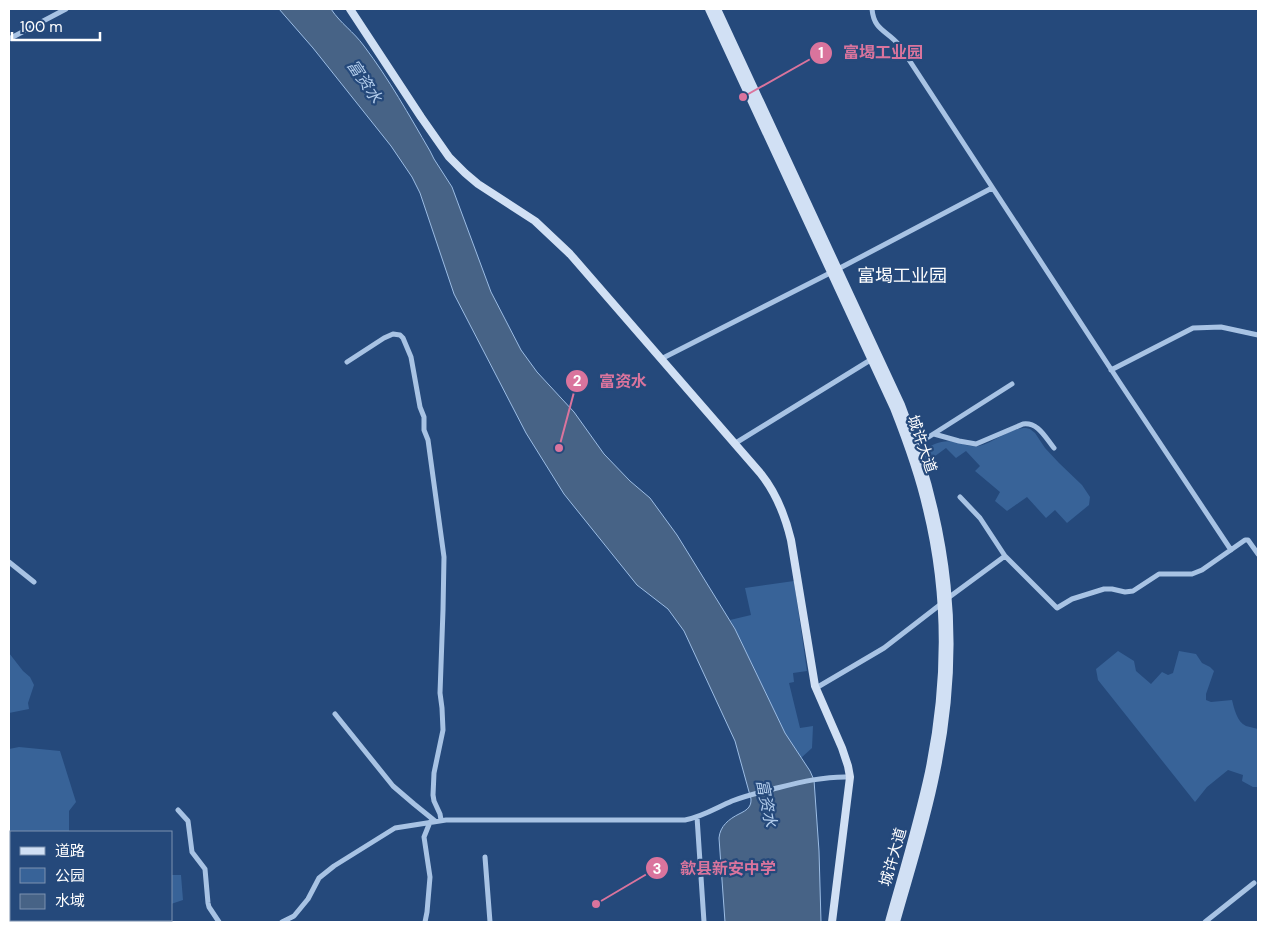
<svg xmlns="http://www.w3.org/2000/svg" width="1267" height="931" font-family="'DM Sans','Noto Sans SC',sans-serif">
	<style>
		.green { fill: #386398 }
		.water { fill: #476386; stroke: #9cbde5 }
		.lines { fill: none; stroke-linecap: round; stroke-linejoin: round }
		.street { stroke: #a8c3e4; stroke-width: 5 }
		.secondary { stroke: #d1e0f4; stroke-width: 8 }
		.labels { text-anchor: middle; stroke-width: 4.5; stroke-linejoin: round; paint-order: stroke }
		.street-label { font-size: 15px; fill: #fff; stroke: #25497b }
		.water-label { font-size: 16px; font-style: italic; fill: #b3cdec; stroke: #25497b }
		.quarter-label { font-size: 18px; fill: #fff; stroke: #25497b }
		.leader { fill: none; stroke: #da749d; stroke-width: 2 }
		.callout-dot { fill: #da749d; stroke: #25497b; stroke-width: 2 }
		.mark-label { font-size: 15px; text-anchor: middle; font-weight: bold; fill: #fff }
		.callout-label { font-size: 16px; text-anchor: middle; font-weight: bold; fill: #da749d; stroke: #25497b; stroke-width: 4.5; stroke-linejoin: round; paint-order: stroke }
	</style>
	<rect width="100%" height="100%" fill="#25497b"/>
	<path class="green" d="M1026 428 1030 429 1035 433 1045 448 1059 463 1082 485 1090 497 1089 505 1067 523 1055 510 1046 518 1027 497 1007 511 995 501 1000 492 975 471 980 466 966 451 956 458 946 448 927 462 923 451C936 442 944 439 960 443 966 445 971 447 979 446 995 442 1009 428 1026 428Z
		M794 581 807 671 793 673 794 682 789 683 800 728 813 726 812 748 801 758 785 733 735 629 730 620 751 615 745 588Z
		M1118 651 1134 661 1136 671 1151 684 1162 672 1168 675 1173 673 1179 651 1196 654 1202 663 1210 667 1214 671 1206 694V700L1211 702 1232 700C1234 708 1237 722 1246 726 1250 727 1254 728 1258 729V787H1253L1242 781 1243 775 1228 770 1207 787 1195 802 1098 680 1096 669Z
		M9 653 23 671 30 677 34 685 28 703 29 709 9 713Z
		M19 747 60 751 76 802 69 811V832H11V853L9 854V749Z
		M171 875H181L183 900 171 904Z
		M18 920H101L100 922H17Z"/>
	<path class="water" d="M279 9H331C341 24 353 31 364 46 389 79 409 115 430 151L434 159 452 187 491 292 521 350 537 372 574 412 604 454 630 481 650 498 677 535 735 629 785 733 810 771 814 780 819 851 821 922H725L719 838C720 826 729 819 739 814 743 812 747 810 749 807 751 804 751 802 751 799L735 741 684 631 668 609 637 585 564 494 526 433 454 294 420 193 412 177 391 146 313 48Z"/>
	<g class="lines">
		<path class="street" d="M872 9C874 31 887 30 900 46L1120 383 1231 550
			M9 39 66 9
			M838 269 992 188
			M661 359 832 272
			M347 362 384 338 393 334 400 335 403 338 411 357 420 407 424 417V430L428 440 444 557 443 610 440 693 442 708 443 730 434 773 433 795 434 801 440 814 441 820
			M1111 370 1193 328 1221 327 1258 335
			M934 434 959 441 976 444 1023 424C1038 422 1045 437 1054 448
			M734 444 872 359
			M916 445 1012 384
			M960 497 980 518 1005 556 1057 608 1072 599 1104 589H1112L1125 592 1133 591 1159 574H1192L1202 570 1245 540H1248L1258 554
			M9 562 34 582
			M948 598 1005 556
			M816 688 884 648 941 604
			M335 714 393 786 414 804 435 821
			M178 810 188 821 192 852 205 869 208 903 209 907 219 922
			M697 817 704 922
			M485 857 490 922
			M282 922 294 916 308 899 319 878 334 866 395 828 446 820H685C702 817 716 808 732 801 747 795 762 792 777 788 801 782 825 776 850 777
			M425 922 427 912 430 877 424 837 430 822
			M1205 922 1254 883"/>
		<path class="secondary" d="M350 9 421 117 449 157 465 173 478 184 535 221 570 254 761 474C777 494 785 515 791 540L815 686 842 748 848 766 850 777 832 922
			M709 9 894 408C907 441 919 474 927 509 948 595 947 685 929 772 918 823 903 872 889 922
			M717 9 901 405C949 528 963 642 936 772 926 823 910 872 896 922"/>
	</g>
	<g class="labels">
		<g class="street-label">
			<text transform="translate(922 444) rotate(71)" y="5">城许大道</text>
			<text transform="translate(893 857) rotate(-74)" y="5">城许大道</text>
		</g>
		<g class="water-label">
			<text transform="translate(365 81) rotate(56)" y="6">富资水</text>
			<text transform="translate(767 803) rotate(79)" y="6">富资水</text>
		</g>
		<g class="quarter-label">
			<text x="902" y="282">富堨工业园</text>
		</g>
	</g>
	<path class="leader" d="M743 97L821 53M559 448L577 381M596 904L657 868"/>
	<g class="callout-dot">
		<circle cx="743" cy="97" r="5"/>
		<circle cx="559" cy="448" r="5"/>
		<circle cx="596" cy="904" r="5"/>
		<circle cx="821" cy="53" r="12"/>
		<circle cx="577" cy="381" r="12"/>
		<circle cx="657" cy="868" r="12"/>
	</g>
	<g class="mark-label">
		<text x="821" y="58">1</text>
		<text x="577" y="386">2</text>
		<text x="657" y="874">3</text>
	</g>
	<g class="callout-label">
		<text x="883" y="58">富堨工业园</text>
		<text x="623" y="387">富资水</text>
		<text x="728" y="874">歙县新安中学</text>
	</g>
	<rect width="1267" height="931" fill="none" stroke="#ffffff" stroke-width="20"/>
	<rect x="10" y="831" width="162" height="90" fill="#25497b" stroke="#7c92b0"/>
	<rect x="20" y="847" width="25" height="8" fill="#d1e0f4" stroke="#7c92b0"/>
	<text x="55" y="856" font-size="15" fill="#ffffff">道路</text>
	<rect x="20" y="868" width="25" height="15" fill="#386398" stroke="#7c92b0"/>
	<text x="55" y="881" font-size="15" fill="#ffffff">公园</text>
	<rect x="20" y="894" width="25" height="15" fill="#476386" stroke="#7c92b0"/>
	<text x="55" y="906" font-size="15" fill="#ffffff">水域</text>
	<path d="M12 32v8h88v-8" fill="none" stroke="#ffffff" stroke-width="2.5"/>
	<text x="20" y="32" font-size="15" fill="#ffffff" stroke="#25497b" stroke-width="4" paint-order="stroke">100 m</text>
</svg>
